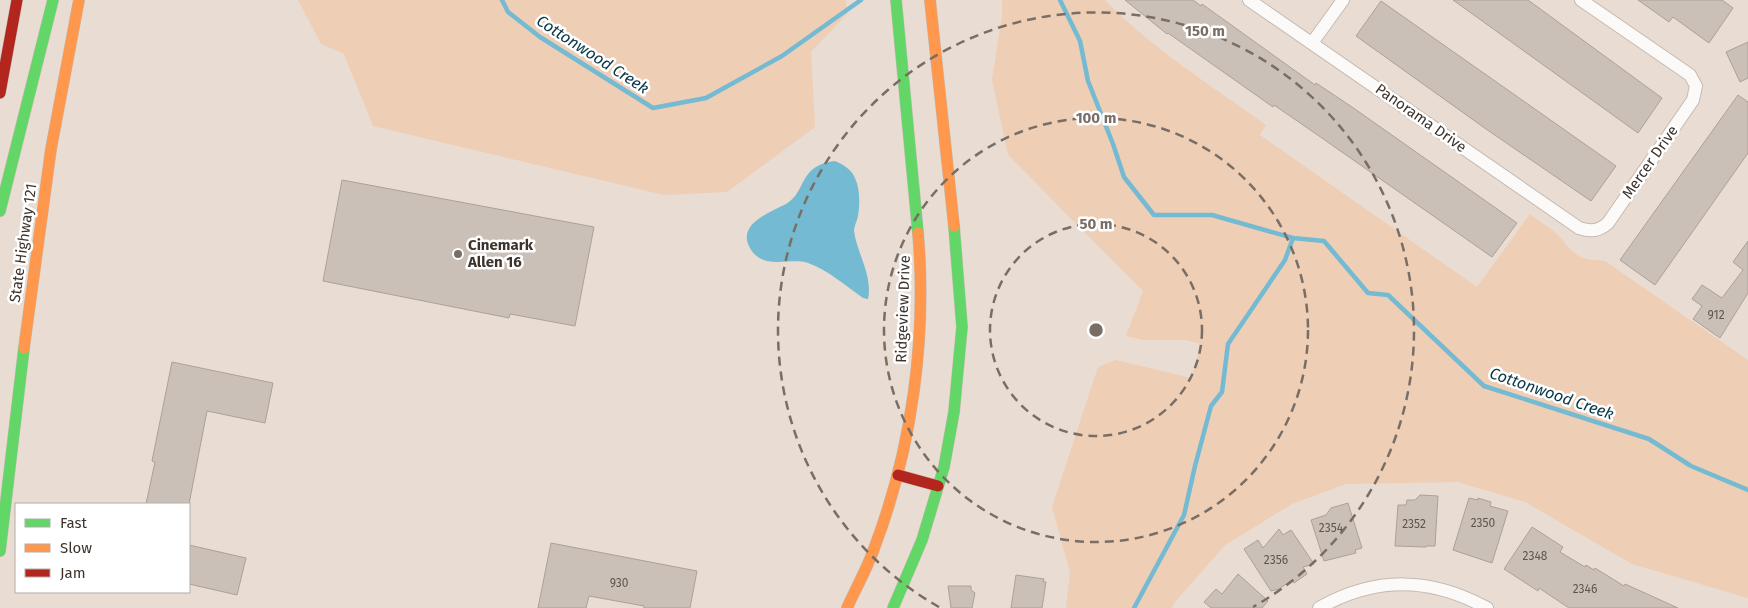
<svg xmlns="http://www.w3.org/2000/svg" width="1748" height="608" font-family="'Fira Sans',sans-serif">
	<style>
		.green { fill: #eeceb5 }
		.water { fill: #73bad2 }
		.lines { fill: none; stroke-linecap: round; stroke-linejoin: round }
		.stream { stroke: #73bad2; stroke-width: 4.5 }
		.building { fill: #cbc0b8; stroke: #aba199 }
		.street-casing { stroke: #c5bab2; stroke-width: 14 }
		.fast-casing { stroke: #c5bab2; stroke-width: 12 }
		.slow-casing { stroke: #c5bab2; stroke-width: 12 }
		.jam-casing { stroke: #c5bab2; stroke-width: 12 }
		.street { stroke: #fcfaf8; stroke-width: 12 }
		.fast { stroke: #63d668; stroke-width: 11 }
		.slow { stroke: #ff974d; stroke-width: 11 }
		.jam { stroke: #b3261e; stroke-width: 11 }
		.ring { fill: none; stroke: #796e66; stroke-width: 2.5; stroke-dasharray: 9 6 }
		.poi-dot { fill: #796e66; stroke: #fff; stroke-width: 2 }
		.labels { text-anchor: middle; stroke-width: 5; stroke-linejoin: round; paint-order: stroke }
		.number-label { font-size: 12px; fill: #60564f }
		.street-label { font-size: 15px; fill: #3d332c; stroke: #fff }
		.poi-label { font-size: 15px; font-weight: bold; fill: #3d332c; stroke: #fff; text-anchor: start }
		.water-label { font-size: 16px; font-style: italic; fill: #073848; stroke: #fff }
		.centre { fill: #796e66; stroke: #fff; stroke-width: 2.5 }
		.ring-label { font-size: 15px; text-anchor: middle; font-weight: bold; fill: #796e66; stroke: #fff; stroke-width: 5; stroke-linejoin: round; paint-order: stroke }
	</style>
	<rect width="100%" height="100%" fill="#e9dcd2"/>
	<path class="green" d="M298 0H846L847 14 811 52 815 127 727 192 664 195 373 126 344 54 321 44Z
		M1002 0H1105C1152 49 1211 85 1266 125L1260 135 1477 287 1530 214C1539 221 1551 228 1559 236 1577 257 1576 259 1605 261L1748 360V598L1632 564 1525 502 1458 482 1346 484 1292 504 1225 545 1175 602 1172 608H1066L1070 572 1052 507 1098 367 1116 360 1191 378 1201 344 1185 340H1144L1126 336 1143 291 1008 155 992 80 1002 16Z"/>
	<path class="water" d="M835 161C844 165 851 169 855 178 860 189 860 204 858 216 857 221 854 226 854 231 857 253 873 276 868 299L863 298C846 286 828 270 808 263 795 259 781 264 767 261 759 259 753 254 750 248 736 224 771 212 786 204 807 192 798 165 835 161Z"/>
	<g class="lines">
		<path class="stream" d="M502 0 508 12 540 37 653 108 706 98 782 56 861 0
			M1060 0 1080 41 1088 81 1113 144 1124 177 1154 215H1212L1293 238 1324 241 1368 293 1388 295 1484 386 1649 439 1691 466 1748 490
			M1134 608 1184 515 1195 466 1211 406 1222 392 1228 344 1285 260 1293 238"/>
	</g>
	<path class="building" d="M1125 0H1193L1201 6 1202 4 1315 85 1316 83 1352 107 1517 223 1492 257 1319 136 1274 105 1273 107 1168 33 1167 34Z
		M1453 0H1528L1662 98 1638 133Z
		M1638 0H1722L1733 8 1709 43 1673 17 1669 22Z
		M1381 1 1616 166 1591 201 1486 129 1356 36Z
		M1748 42V78L1740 82 1726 52Z
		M1738 95 1748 102V153L1655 285 1620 260Z
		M342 180 594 227 575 326 510 314 509 318 323 281Z
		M1748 241V293L1720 338 1693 319 1702 306 1692 299 1702 285 1722 298 1743 270 1733 262Z
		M172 362 273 383 265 423 207 411 189 504H146L155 462 152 461Z
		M1420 495 1438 496 1435 546H1426V547L1395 546 1398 505H1406L1407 500H1415Z
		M1469 498 1478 500V498L1491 502 1490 506 1508 511 1492 563 1453 550Z
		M1348 503 1362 548 1355 550 1356 553 1324 561 1311 520 1326 515 1331 508Z
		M1532 527 1563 547 1560 552 1585 567 1586 565 1594 570 1595 568 1624 586 1625 584 1678 608H1569L1539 588 1538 591 1504 569Z
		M1279 529 1283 535 1291 530 1314 564 1303 567 1307 574 1294 583 1292 580 1279 589 1271 591 1244 549 1258 540 1263 548Z
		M551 543 697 571 690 608H644V606L589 596 586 608H538Z
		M189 545 246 558 237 595 189 584Z
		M1238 574 1268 601 1262 608H1211L1204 602 1216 589 1222 594Z
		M1016 575 1044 579 1043 582H1046L1042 608H1011Z
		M948 586H971V590L975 593 972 608H951Z"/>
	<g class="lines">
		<g class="street-casing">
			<path id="street" d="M1249 0 1579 228C1591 232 1599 231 1608 223L1693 100 1696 86 1690 75 1581 0
				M1312 43 1343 0
				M1319 608C1376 576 1430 577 1487 608"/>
		</g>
		<g class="fast-casing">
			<path id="fast" d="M896 0 918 233
				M0 211 53 0
				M0 551 24 348
				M893 608 922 540 944 467 954 412 962 327 954 226"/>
		</g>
		<g class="slow-casing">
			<path id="slow" d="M930 0 954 226
				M24 348 51 149 79 0
				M847 608C856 588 868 567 875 546 912 448 927 338 918 233"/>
		</g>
		<g class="jam-casing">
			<path id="jam" d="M0 93 17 0
				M898 475 938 486"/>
		</g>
		<use href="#street" class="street"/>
		<use href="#fast" class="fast"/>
		<use href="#slow" class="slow"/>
		<use href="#jam" class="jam"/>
	</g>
	<g class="ring">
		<circle cx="1096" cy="330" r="106"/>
		<circle cx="1096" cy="330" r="212"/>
		<path d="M939 607A318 318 0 1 1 1253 607"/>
	</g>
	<circle class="poi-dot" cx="458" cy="254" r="5"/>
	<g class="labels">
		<g class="number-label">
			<text x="1716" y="319">912</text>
			<text x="1483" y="527">2350</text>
			<text x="1414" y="528">2352</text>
			<text x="1331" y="532">2354</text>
			<text x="1535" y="560">2348</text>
			<text x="1276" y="564">2356</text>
			<text x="619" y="587">930</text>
			<text x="1585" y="593">2346</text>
		</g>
		<g class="street-label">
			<text transform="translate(1421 118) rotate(35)" y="5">Panorama Drive</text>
			<text transform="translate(1650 162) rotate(-55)" y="5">Mercer Drive</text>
			<text transform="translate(23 243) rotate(-82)" y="5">State Highway 121</text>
			<text transform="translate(903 309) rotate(-88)" y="5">Ridgeview Drive</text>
		</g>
		<g class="poi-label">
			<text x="468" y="250">Cinemark<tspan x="468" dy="17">Allen 16</tspan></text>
		</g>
		<g class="water-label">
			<text transform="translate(593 54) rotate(33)" y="6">Cottonwood Creek</text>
			<text transform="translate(1552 393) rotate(19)" y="6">Cottonwood Creek</text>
		</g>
	</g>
	<circle cx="1096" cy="330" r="8" class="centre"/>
	<g class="ring-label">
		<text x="1205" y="36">150 m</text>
		<text x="1096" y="123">100 m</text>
		<text x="1096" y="229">50 m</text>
	</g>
	<rect x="15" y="503" width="175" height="90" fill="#ffffff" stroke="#b1adab"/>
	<rect x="25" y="519" width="25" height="8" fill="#63d668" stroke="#b1adab"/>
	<text x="60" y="528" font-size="15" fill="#3d332c">Fast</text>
	<rect x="25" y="544" width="25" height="8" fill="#ff974d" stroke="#b1adab"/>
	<text x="60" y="553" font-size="15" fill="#3d332c">Slow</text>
	<rect x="25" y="569" width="25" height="8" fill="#b3261e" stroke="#b1adab"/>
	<text x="60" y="578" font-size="15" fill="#3d332c">Jam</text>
</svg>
